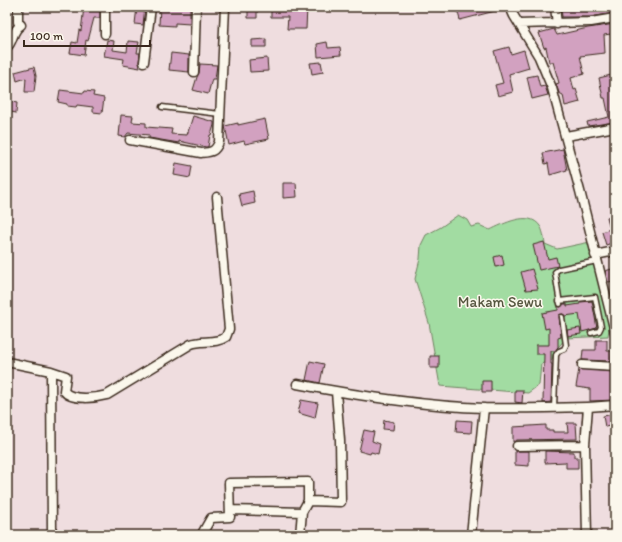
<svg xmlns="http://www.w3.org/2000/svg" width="622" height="542" font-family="Itim,sans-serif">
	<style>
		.green { fill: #a2dca2; stroke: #6e8360 }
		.building { fill: #d2a1c0; stroke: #3b2a1e }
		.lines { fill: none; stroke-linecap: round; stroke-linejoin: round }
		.lane-casing { stroke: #3b2a1e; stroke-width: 7 }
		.street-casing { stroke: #3b2a1e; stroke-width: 11 }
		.lane { stroke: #fbf7ec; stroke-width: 4 }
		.street { stroke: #fbf7ec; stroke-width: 8 }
		.labels { text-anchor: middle; stroke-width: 3; stroke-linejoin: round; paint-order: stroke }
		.park-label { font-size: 15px; fill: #55563f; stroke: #fbf7ec }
	</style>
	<rect width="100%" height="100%" fill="#efdddf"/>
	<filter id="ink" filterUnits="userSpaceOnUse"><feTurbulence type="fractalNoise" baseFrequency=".025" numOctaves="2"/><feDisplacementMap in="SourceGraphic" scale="8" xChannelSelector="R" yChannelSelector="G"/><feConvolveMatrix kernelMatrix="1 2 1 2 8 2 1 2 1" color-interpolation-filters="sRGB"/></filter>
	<g filter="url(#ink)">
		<path class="green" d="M458 215 467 220 471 227 479 225 490 230C503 224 529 210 540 226 543 230 544 238 545 244L557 249 590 242 602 297 610 322 608 336 566 338 554 352 552 360 541 364 539 385 528 393 440 386 429 323 415 279 420 259 421 245 426 235 441 227Z"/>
		<path class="building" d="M84 7H100V18H94L88 41 86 40 84 55 70 53 72 42 77 43 79 30 81 31Z
			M137 7H145L143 25 135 24Z
			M160 7H190V24L175 23V26L159 25Z
			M248 7H257V18H248Z
			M271 7H307L306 29H287L288 17H271Z
			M465 7 466 9 475 7H502L503 9 460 20 457 9Z
			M561 7H615V13L590 17H562Z
			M615 24V37H611V34L604 35 605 53 580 56 584 74 571 78 574 90 576 89 580 102 565 106 563 95 559 93 556 84 559 83 553 62H549L546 47 544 48 539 33 554 29 557 35 588 28Z
			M266 39V47H252V40Z
			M107 40 114 41 113 50 127 52 128 41 139 42 137 53H140L139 62 140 68 123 65 124 59 104 56Z
			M327 42 328 48 340 47 341 55 318 57 317 44Z
			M509 47 511 54 524 50 529 68 509 74 513 92 498 96 495 85 503 83 494 51Z
			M171 53 189 55V72L169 70Z
			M267 58 268 71 250 72 249 60Z
			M321 62 323 72 312 74 310 63Z
			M200 64 217 65 215 79H212L208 94 193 90 197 77 199 73Z
			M34 67 36 76 34 92H25L26 78 17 81 15 72Z
			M615 74V122L588 126 587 122 609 117 605 98H603L599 78Z
			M537 75 540 87 545 86 548 95 532 99 527 77Z
			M60 90 84 93 85 91 94 92 93 96 104 98 102 113 93 112V107L77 105 76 107 67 106V104L58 102Z
			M7 101 17 103 16 113 7 111Z
			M121 115 133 116 132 122 146 123V127L172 129 171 134 187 135 193 116 214 122V125L211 135H210L208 147H206L179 141V143L149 138V135L128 133 125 137 119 136Z
			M265 119 269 139 245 144 244 141 229 145 225 126 238 123V125Z
			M563 149 567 170 550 175 548 163 545 164 543 153Z
			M176 163 192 166 190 178 174 175Z
			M283 183H296L297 197 283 198Z
			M253 191 255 203 242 206 239 194Z
			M615 215V242L606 245 602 232 610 229 607 217Z
			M544 242 548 259 556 257 558 266 539 270 533 245Z
			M502 255 504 265 496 267 494 257Z
			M615 268V281L608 282 605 271Z
			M532 269 538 289 526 290 521 272Z
			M592 301 597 328 582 332 579 314 565 316 563 314 559 315 561 337 558 338V347L555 351H551V364H552L551 402 543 403 544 354H536V345H549V328L545 329 542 313 558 310V306L561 307 563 304H567V306L580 304V302Z
			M580 328 581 334 568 336 567 330Z
			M596 340H607V351H612L611 361 582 360 583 350H596Z
			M430 356H439V368H430Z
			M310 361 324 364 320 383 306 380Z
			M579 369 615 372V400L590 401V389L576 387Z
			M482 381H491V392H482Z
			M515 390H523L522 403 515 402Z
			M301 400 318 403 315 418 298 413Z
			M615 414V425L605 427 603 416Z
			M384 420 394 422 393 430 383 429Z
			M457 420 472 421 471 433 456 432Z
			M567 423H576L577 439 517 440 513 442V427L546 425V430H553V432H568Z
			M364 430 374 432 372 441 380 444 378 454 371 452 370 454 359 451Z
			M515 451H529V466L515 465Z
			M545 451 574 452V457H578V468H566V462L545 463Z"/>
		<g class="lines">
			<g class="lane-casing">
				<path id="lane" d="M162 107 220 114
					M559 301 595 297 601 327 599 331 591 333
					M560 304 555 272 559 269 597 261
					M554 408 556 355 559 351 564 349 566 345 562 317"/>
			</g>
			<g class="street-casing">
				<path id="street" d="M510 7 514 16 539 57 552 88 580 191 615 332
					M555 7 557 24
					M519 24 591 22 615 18
					M105 34V7
					M7 47C14 42 11 31 21 25L18 22V7
					M144 62 151 7
					M194 72 196 7
					M566 136 615 127
					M130 140 201 153C211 152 215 152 219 142L225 7
					M595 255 615 251
					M7 362 51 371 52 535
					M582 365 615 367
					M51 371 66 376 64 391C71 401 96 398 107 395L191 344C202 340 216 344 226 337L229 329 217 197
					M297 384C359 396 421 406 484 408 519 409 553 408 588 407
					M517 446 585 445
					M230 510 302 512
					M203 535V532L211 518 230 517 229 483 308 482V501L341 502 340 440 336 392
					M300 535 302 512 308 501
					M471 535 484 408
					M587 535 585 445 588 407 615 405"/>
			</g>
			<use href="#lane" class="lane"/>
			<use href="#street" class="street"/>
		</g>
	</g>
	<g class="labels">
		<g class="park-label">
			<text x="500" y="307">Makam Sewu</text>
		</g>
	</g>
	<rect width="622" height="542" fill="none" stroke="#fbf7ec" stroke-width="24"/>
	<rect x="12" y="12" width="598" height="518" fill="none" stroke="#3b2a1e" stroke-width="1.5" filter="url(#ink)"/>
	<path d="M24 40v6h126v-6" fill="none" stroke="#3b2a1e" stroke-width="2"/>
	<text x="30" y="40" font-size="12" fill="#3b2a1e" stroke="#fbf7ec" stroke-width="3" paint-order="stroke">100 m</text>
</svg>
